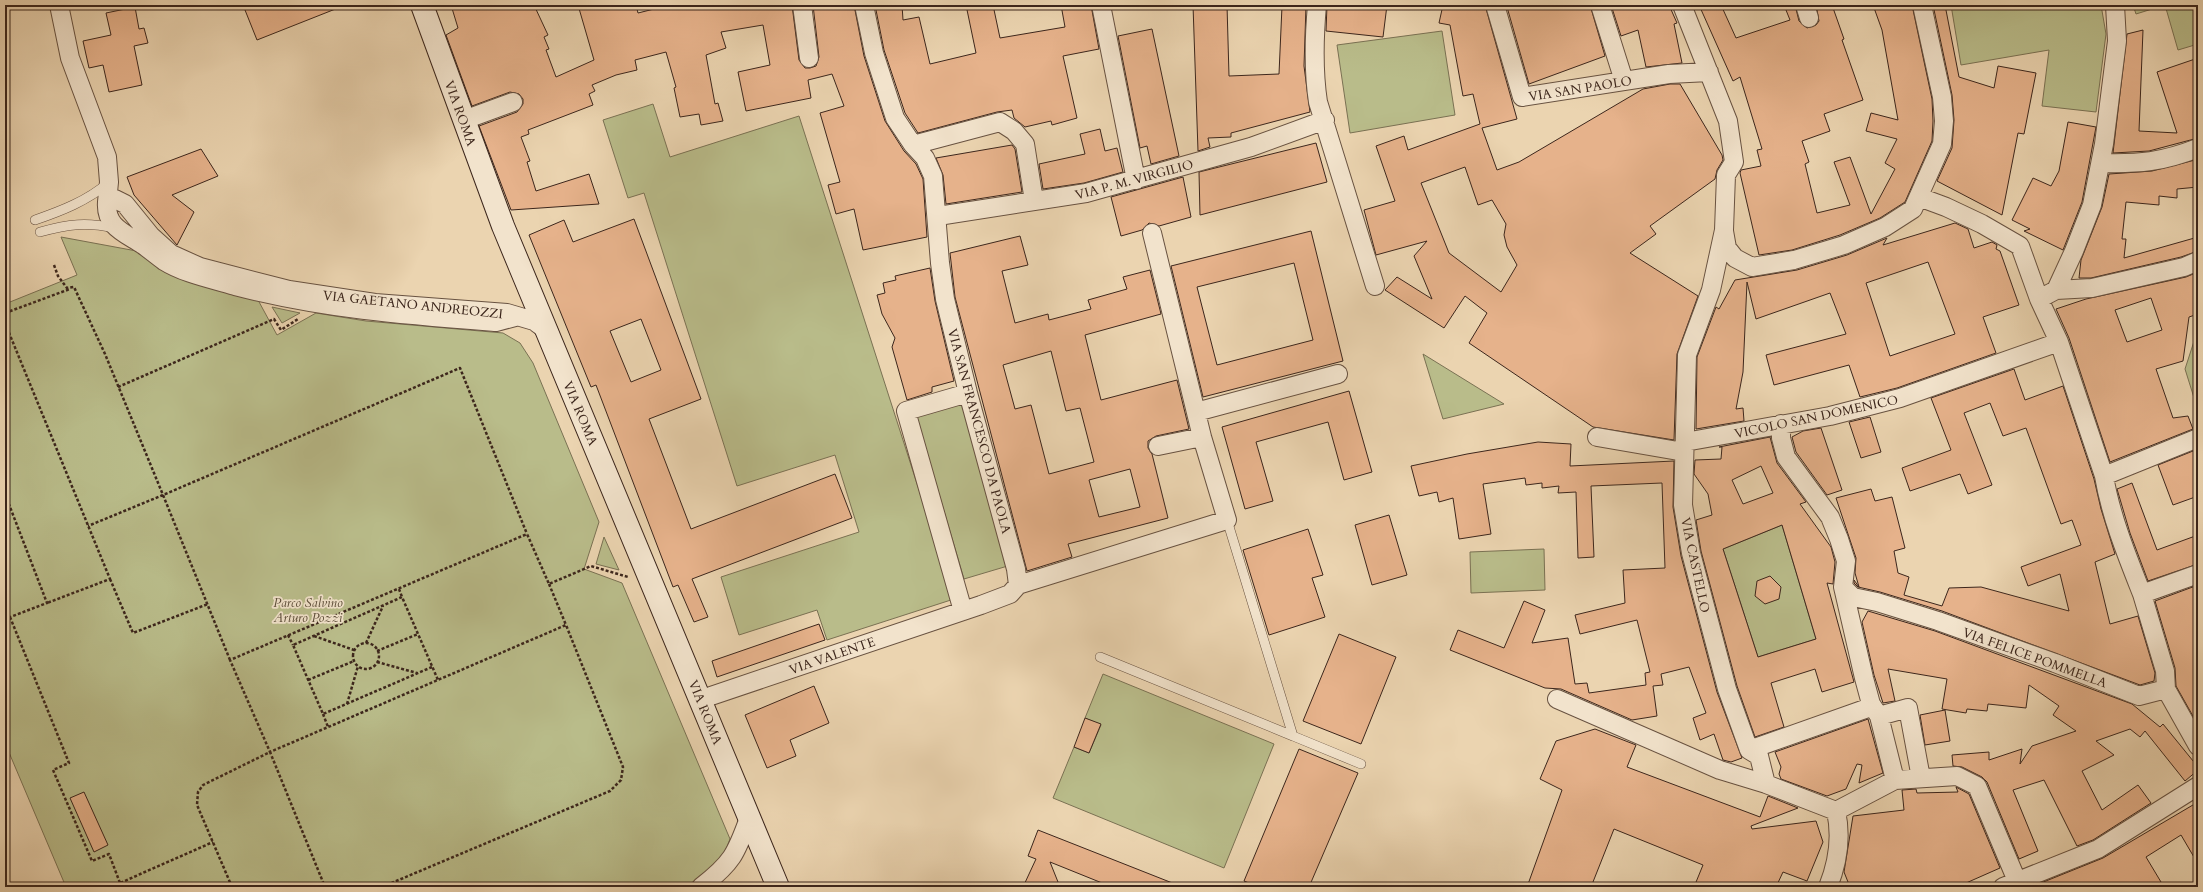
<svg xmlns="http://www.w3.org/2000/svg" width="2203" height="892" font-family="Cardo,serif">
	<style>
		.green { fill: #b9bc8a; stroke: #7a7153 }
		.building { fill: #e6b28b; stroke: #3c261c; fill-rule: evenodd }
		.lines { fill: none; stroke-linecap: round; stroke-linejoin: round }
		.lane-casing { stroke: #685241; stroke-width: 10 }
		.street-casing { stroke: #685241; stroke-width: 20 }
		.secondary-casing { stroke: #3c261c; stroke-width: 24 }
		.path { stroke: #3c261c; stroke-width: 2.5; stroke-dasharray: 3 2; stroke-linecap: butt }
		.lane { stroke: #f2e3cc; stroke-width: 9 }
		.street { stroke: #f2e3cc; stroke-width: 18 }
		.secondary { stroke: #f2e3cc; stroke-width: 22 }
		.labels { text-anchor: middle; stroke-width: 3.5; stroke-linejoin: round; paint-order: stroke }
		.street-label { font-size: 13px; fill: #3c261c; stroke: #f2e3cc }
		.park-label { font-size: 13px; font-style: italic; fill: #5b4c38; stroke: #f2e3cc }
	</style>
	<rect width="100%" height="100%" fill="#ebd4b0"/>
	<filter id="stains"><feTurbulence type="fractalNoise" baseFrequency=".005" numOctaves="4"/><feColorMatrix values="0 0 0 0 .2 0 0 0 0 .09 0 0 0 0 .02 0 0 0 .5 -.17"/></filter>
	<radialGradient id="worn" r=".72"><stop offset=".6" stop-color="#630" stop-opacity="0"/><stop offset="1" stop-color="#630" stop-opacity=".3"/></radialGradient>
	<path class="green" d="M1951 5H2101L2106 34 2096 112 2042 106 2049 50 1961 65Z
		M2133 5H2198V44L2178 50 2165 5 2136 14Z
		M1442 31 1455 115 1350 133 1337 45Z
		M653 104 670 157 799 116 954 599 827 640 817 610 739 635 721 577 859 532 835 455 737 486 644 193 628 198 603 120Z
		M61 237 142 252 258 300 277 335 316 313 366 321 503 333 520 343 533 363 599 522 584 569 622 583 730 839C723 862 705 873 687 887H66L5 743V304L77 275Z
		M272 307 300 313 282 323Z
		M2198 329V400L2195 401 2185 369Z
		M1423 354 1504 404 1443 419Z
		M964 402 1011 565 964 579 916 416Z
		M1782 525 1816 639 1758 657 1723 549Z
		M604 537 619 570 596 564Z
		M1544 549 1545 590 1471 593 1470 552Z
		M1103 674 1274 744 1224 868 1053 798 1074 747 1089 753 1101 725 1085 718Z"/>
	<path class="building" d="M243 5H343V6L257 40Z
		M451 5H534L548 35 544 37 549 49 546 50 556 77 594 60 578 5H636L638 13 670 5H792L799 60 805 68H810L816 66 819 57 813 5H854L864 56 885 121 904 151 916 164 923 179 927 237 863 250 854 209 836 214 828 185 840 182 820 113 844 106 832 74 808 80 811 98 746 111 738 72 770 65 763 25 721 32 726 48 706 55 715 104 718 103 723 121 701 125 699 114 680 117 674 88 676 87 666 52 635 60 637 70 616 75 592 85 595 91 589 94 593 105 528 130 529 134 521 137 530 161 527 162 536 191 589 174 599 204 511 210 479 126 517 112 523 104V99L519 94 510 92 472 106 446 35 458 28Z
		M875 5H902L903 20 919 17 930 64 976 53 966 5H993L1000 38 1065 27 1061 5H1091L1099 49 1063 56 1077 118 1052 125 1051 121 1025 127 1014 118 1012 110 997 112 918 133 905 113 884 50Z
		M1193 5H1227L1229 76 1279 74 1282 6H1306L1304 66 1310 112 1231 133V137L1208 138 1210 147 1198 151Z
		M1327 5H1387L1383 37 1326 31Z
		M1443 5H1485L1517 119 1482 128 1497 170 1519 162 1643 89 1670 84H1680L1722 155 1723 160 1717 170 1715 179 1650 226 1656 234 1630 253 1698 296 1677 354 1674 440 1593 427 1469 343 1487 313 1465 296 1444 328 1385 290 1397 277 1432 299 1414 256 1427 241 1376 255 1364 210 1395 201 1376 146 1404 136 1408 150 1480 124 1473 94 1463 96 1450 25 1439 23ZM1465 167 1478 205 1492 200 1506 224 1504 235 1507 247 1517 265 1501 292 1449 253 1421 183Z
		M1515 5H1590L1605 56 1529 84 1507 7Z
		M1611 5H1669L1677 23 1674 24 1682 63 1646 67 1638 30 1621 36Z
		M1699 5H1721L1736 38 1790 20 1784 5H1795L1799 21 1807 28 1816 25 1819 21 1816 5H1832L1844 39 1842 40 1863 100 1824 114 1830 131 1802 141 1809 162 1805 164 1817 213 1850 205 1834 162 1850 157 1871 214 1895 169 1885 163 1897 139 1866 131 1871 113 1898 120 1882 30 1873 5H1912L1932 99 1933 121 1932 141 1905 202 1880 218 1840 235 1792 250 1759 255 1740 173 1741 170 1761 166 1757 150 1762 149 1740 77 1733 81Z
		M1933 5H1945L1959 77 1994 88 1998 66 2036 73 2024 134 2018 133 2002 215 1937 181 1952 148 1954 120 1952 95Z
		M135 7 139 29 144 28 148 43 134 46 142 85 109 92 103 65 89 68 83 41 111 35 106 13Z
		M1152 29 1179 156 1151 164 1147 146 1140 148 1118 36Z
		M2143 30 2139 131 2177 133 2157 72 2198 58V138L2149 151 2113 153 2127 34Z
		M2068 122 2096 127 2082 202 2063 250 2024 231 2030 229 2012 220 2033 178 2051 186 2059 171Z
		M1100 129 1105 151 1117 148 1123 172 1084 183 1043 189 1039 164 1085 154 1080 134Z
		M1316 143 1327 182 1200 215 1199 172Z
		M1012 145 1015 149 1022 192 946 204 943 175 936 158Z
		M201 149 218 176 172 195 194 212 177 245 134 195 127 177Z
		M2195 160 2198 187 2177 189V198L2159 196V205L2126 202 2122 239H2126L2124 258 2198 237V251L2181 257 2091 278H2079L2081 260 2102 207 2109 174 2152 171Z
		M1183 177 1191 217 1159 226 1149 223 1142 230 1121 236 1111 197Z
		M634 219 701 399 649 419 691 529 835 474 852 518 692 579 708 617 694 622 678 585 673 587 596 385 591 387 529 235 564 220 573 242ZM641 319 661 370 631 382 610 331Z
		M1955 223 1968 229 1974 248 1992 242 1997 245 1996 249 2000 251 2019 305 1983 317 1996 353 1897 388 1860 397 1849 365 1774 385 1766 355 1846 334 1830 293 1756 319 1747 282 1743 372 1736 409 1743 408 1744 421 1696 429 1697 357 1716 307 1719 309 1735 280 1797 270 1847 255 1887 238 1883 245ZM1928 262 1955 334 1890 356 1866 283Z
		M1311 231 1343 361 1203 397 1171 266ZM1294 263 1313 340 1217 365 1197 287Z
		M1020 236 1028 265 1002 271 1015 323 1048 314 1049 320 1091 309 1088 300 1127 289 1123 277 1150 270 1161 314 1085 335 1101 400 1177 380 1189 429 1156 436 1148 441V448L1152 454 1168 518 1068 544 1072 557 1027 571 955 297 950 253ZM1051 351 1066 411 1080 408 1094 462 1049 474 1031 405 1015 409 1003 365ZM1130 469 1140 507 1099 517 1089 480Z
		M930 268 935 301 954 381 932 387V392L907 400 892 347 895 338 882 314 877 295 885 293 883 283 896 280 895 276Z
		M2198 272V314L2189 317 2183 361 2156 369 2173 418 2188 416 2193 429 2110 462 2069 338 2056 309 2086 299 2186 277ZM2151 298 2162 330 2127 342 2115 310Z
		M2014 369 2025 400 2063 386 2094 479 2101 509 2115 554 2095 562 2110 624 2138 616 2155 673 2154 681 2140 685 1942 611 1880 592 1858 587 1854 583V580L1859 587 1855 573 1856 558 1836 498 1871 489 1875 501 1892 497 1905 548 1894 551 1898 573 1909 577 1904 595 1942 606 1949 588 1981 587 2069 611 2060 574 2028 586 2021 567 2081 545 2072 520 2061 524 2026 428 2003 436 1990 403 1964 413 1992 485 1968 494 1960 474 1910 491 1902 468 1951 450 1931 398Z
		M1349 391 1372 472 1344 480 1328 422 1256 442 1273 501 1245 509 1222 427Z
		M1870 417 1881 452 1861 458 1849 422Z
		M1821 428 1842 490 1827 495 1796 452 1792 437 1803 431Z
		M1770 437 1777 463 1806 502 1800 504 1831 547 1835 562 1833 584 1827 583 1854 682 1822 692 1815 669 1771 683 1784 727 1755 737 1737 686 1701 551 1696 520 1712 515 1708 494 1694 474 1695 460 1721 459 1722 447H1719ZM1761 466 1773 493 1743 504 1732 480ZM1782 525 1816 639 1758 657 1723 549Z
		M1538 442 1571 444 1570 466 1674 461 1673 507 1681 556 1717 692 1742 758 1731 762 1723 760 1714 734 1700 740 1693 718 1706 713 1689 667 1661 674 1663 685 1653 686 1657 716 1632 720 1561 689 1545 688 1450 650 1458 630 1504 648 1524 601 1545 610 1532 643 1568 638 1575 684 1587 683 1589 693 1646 685 1645 673 1650 672 1637 620 1580 634 1575 615 1625 603 1623 570 1665 568 1662 483 1591 486 1594 557 1578 558 1576 492 1558 493 1559 486 1542 488V483L1526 485 1525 478 1483 484 1491 534 1459 539 1453 498 1439 502 1437 492 1419 496 1411 466 1467 454Z
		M2198 449V496L2173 505 2158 465Z
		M2132 483 2157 550 2198 535V564L2148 581 2130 533 2117 489Z
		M1389 515 1407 575 1372 585 1355 525Z
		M1308 529 1323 575 1312 578 1325 617 1269 635 1243 550Z
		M1770 576 1781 587 1779 599 1765 604 1755 596 1757 581Z
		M2198 585V725L2176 686 2175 668 2155 601Z
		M1868 611 1935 631 2132 704 2160 727 2163 724 2198 767V770L2185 781 2145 731 2140 737 2130 729 2096 741 2114 755 2082 771 2102 810 2138 785 2151 803 2093 840 2077 846 2044 780 2013 790 2038 851 2019 859 1987 782 1982 777 1962 767 1953 766 1952 755 1989 752V760L2022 749 2020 764 2032 746 2076 731 2053 715 2059 706 2029 685 2026 708 1988 704 1987 711 1967 709 1966 713 1942 709 1947 679 1888 669 1895 701 1883 703 1874 675 1862 622Z
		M819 624 825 640 717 677 712 661Z
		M1339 634 1396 657 1361 744 1303 721Z
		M814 686 829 723 790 740 796 756 767 768 745 715Z
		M1945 710 1950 741 1925 745 1920 715Z
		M1085 718 1101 724 1089 753 1074 747Z
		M1868 719 1883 773 1859 783 1862 765 1857 764 1846 789 1827 796 1781 779 1779 774 1781 767 1775 752Z
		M1595 729 1636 745 1627 767 1760 817 1768 796 1798 808 1751 826 1752 829 1816 821 1823 842 1807 881 1783 872 1776 887H1694L1703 865 1614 829 1591 887H1527L1562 790 1540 779 1556 741Z
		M1299 749 1358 773 1309 887H1259L1244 881Z
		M1956 787 1969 794 2000 868 1957 887H1850L1844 872 1853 816 1904 810 1902 790 1916 789 1917 793 1958 792Z
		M84 792 108 845 94 852 70 798Z
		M2198 802V864L2181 835 2146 857 2164 887H2031L2103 858Z
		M1038 830 1180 886V887H1112L1050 862 1060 887H1023L1036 859 1028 856Z"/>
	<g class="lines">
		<g class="lane-casing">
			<path id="lane" d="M35 220C61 211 87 201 108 183
				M40 232C69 224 86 222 115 228
				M1227 520 1293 736 1361 764
				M1100 657 1293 736"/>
		</g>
		<g class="street-casing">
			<path id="street" d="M59 5 70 58 107 157 109 182 107 202
				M802 5 809 58
				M1101 5 1136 180
				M1317 5C1314 38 1313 69 1318 102L1375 286
				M1495 5 1522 97 1669 74 1709 72
				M1600 5 1624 81
				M1682 5 1728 121 1734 162 1726 175 1724 230 1711 290 1687 355 1683 505 1691 553 1727 689 1749 750 1759 756 1766 784 1836 811
				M1805 5 1809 18
				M2115 5 2117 41 2104 144 2092 205 2074 251 2056 290 2039 299 2059 342 2104 476C2111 517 2127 556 2142 594L2198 574
				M464 120 513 102
				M913 145 1000 122 1014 131 1025 144 1034 201
				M2101 163C2140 164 2162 162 2198 148
				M1919 197 1946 207 1982 224 2020 246 2039 299
				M938 216 1086 193 1251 147 1325 120
				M1724 231 1727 248 1735 258 1752 267 1794 260 1844 245 1885 227 1913 209 1942 144 1944 121 1942 97 1922 5
				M1152 233 1202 437
				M2056 290 2092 288 2184 267 2198 261
				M515 317 496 322C405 315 324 309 235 286 212 279 185 274 164 261 157 256 150 250 143 245 125 233 105 227 107 202L115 199 125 204 151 236 171 254 200 267 289 290 375 303 507 313 534 321 549 332
				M1196 412 1338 374
				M1781 424V438L1786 457 1830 517 1839 539 1846 561 1843 587 1864 678 1871 704 1879 716 1895 780 1836 811
				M1597 437 1684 452
				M1685 442 1830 416 1900 398 2059 342
				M2104 476 2198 438
				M1018 585 1227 520 1202 437 1158 446
				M1843 587 1853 597 1877 602 1938 621 2055 663 2139 696 2166 689 2198 746
				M2142 594 2165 671 2166 689
				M963 611 906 411 968 393
				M702 699 981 605 1010 594 1018 585 1016 569 968 393 945 299 940 263 933 176 925 158 913 145 895 118 874 53 864 5
				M1557 699 1720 770 1766 784
				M1879 716 1908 708 1921 778
				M1749 750 1868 708 1871 704
				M1895 780 1957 776 1977 786 2017 881
				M701 887C732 863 736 854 749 818
				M1828 887C1838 862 1842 838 1836 811
				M2003 887 2098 849 2198 786"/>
		</g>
		<g class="secondary-casing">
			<path id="secondary" d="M422 5 503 226 778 887"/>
		</g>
		<path class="path" d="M54 265 58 276 67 288 74 287 105 354 163 495 88 526
			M5 313 70 289
			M5 323 110 579 47 603
			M118 387 274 319 281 330 298 319
			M5 494 47 603 5 619
			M110 579 133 633 208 604
			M549 584 566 625 270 752 230 660 527 534 549 584 591 566 628 577
			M399 589 402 597
			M10 617 69 763 53 770 92 861 109 854 120 883
			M288 635 293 645
			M314 636 354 650
			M366 643 383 606
			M353 656a13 13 0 1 1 26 0a13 13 0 1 1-26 0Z
			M377 651 418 634
			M230 660 163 495 460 368 527 534
			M377 662 417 673
			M432 667 323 714 293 645 402 597 438 680
			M308 680 354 661
			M347 704 358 666
			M323 714 328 727
			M122 887 120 883 213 842
			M232 887 197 805 198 792 203 785 270 752 325 887
			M382 887 610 791 621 780 623 767 566 625"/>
		<use href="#lane" class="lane"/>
		<use href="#street" class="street"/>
		<use href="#secondary" class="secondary"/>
	</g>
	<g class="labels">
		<g class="street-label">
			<text transform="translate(1580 88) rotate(-9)" y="5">VIA SAN PAOLO</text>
			<text transform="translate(461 113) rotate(70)" y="5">VIA ROMA</text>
			<text transform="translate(1134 179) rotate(-15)" y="5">VIA P. M. VIRGILIO</text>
			<text transform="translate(413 304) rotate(6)" y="5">VIA GAETANO ANDREOZZI</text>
			<text transform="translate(581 413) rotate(67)" y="5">VIA ROMA</text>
			<text transform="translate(1816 416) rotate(-12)" y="5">VICOLO SAN DOMENICO</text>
			<text transform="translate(980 431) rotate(75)" y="5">VIA SAN FRANCESCO DA PAOLA</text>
			<text transform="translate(1696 565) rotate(78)" y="5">VIA CASTELLO</text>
			<text transform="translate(832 655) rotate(-19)" y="5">VIA VALENTE</text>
			<text transform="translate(2035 657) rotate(20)" y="5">VIA FELICE POMMELLA</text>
			<text transform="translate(706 712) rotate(68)" y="5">VIA ROMA</text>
		</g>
		<g class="park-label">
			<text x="308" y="607">Parco Salvino<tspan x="308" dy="15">Arturo Pozzi</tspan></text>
		</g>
	</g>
	<rect width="2203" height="892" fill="none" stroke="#ebd4b0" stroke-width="20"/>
	<rect x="6" y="6" width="2191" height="880" fill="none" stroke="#3c261c" stroke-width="2"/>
	<rect x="10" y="10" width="2183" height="872" fill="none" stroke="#3c261c"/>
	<rect width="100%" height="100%" filter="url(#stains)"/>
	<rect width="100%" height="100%" fill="url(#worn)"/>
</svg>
